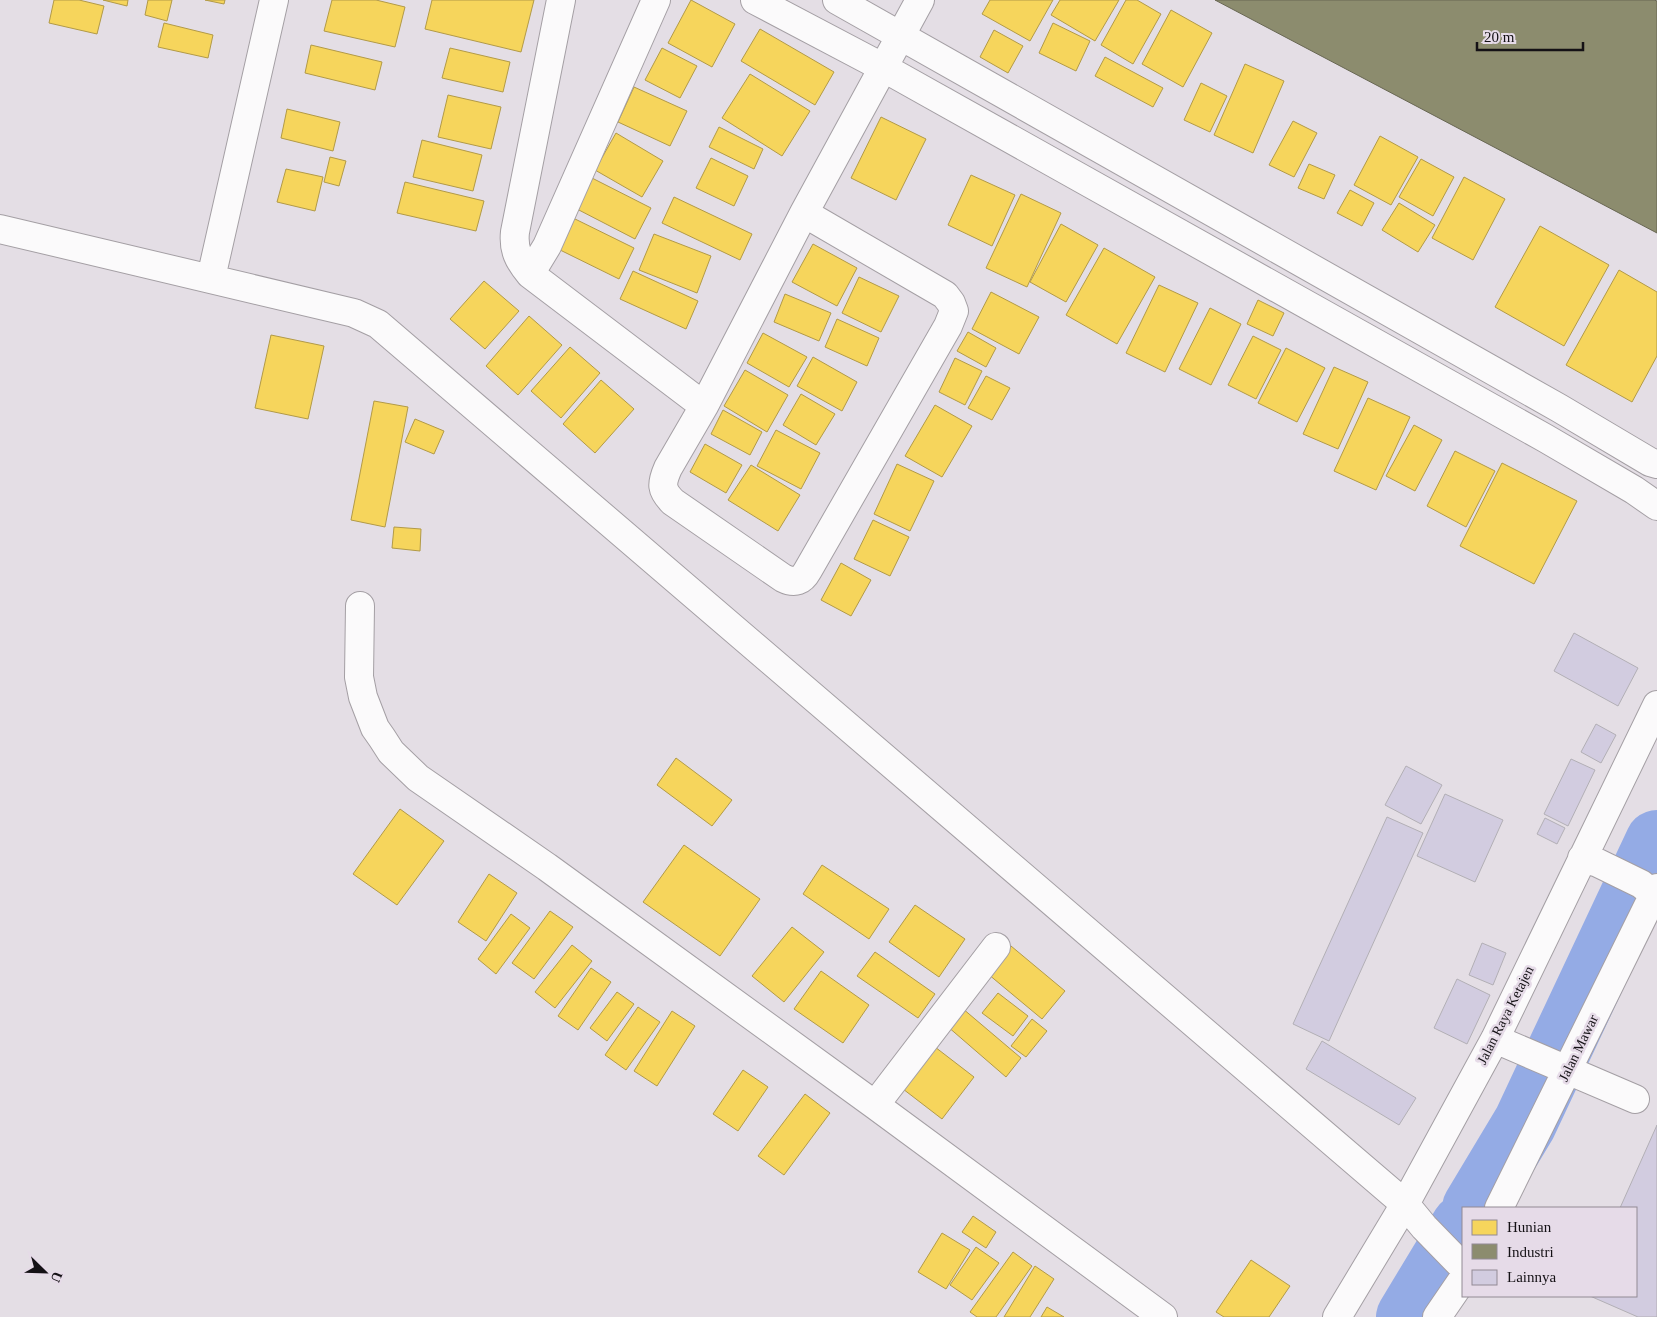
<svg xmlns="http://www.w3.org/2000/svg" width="1657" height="1317" font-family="Georgia,serif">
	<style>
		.homes { fill: #f6d55c; stroke: #b29a47 }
		.industry { fill: #8c8c6e; stroke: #686753 }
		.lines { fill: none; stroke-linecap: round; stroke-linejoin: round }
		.river { stroke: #94abe5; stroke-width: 64 }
		.building { fill: #d2cce0; stroke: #b2afb5 }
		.minor-casing { stroke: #a49fa4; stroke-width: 30 }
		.minor { stroke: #fbfafb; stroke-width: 28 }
		.labels { text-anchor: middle; stroke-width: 5; stroke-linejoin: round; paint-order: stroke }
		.street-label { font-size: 14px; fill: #141115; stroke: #e6dbe8 }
	</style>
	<rect width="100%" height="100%" fill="#e4dee5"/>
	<path class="homes" d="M54 0H79L104 6 97 34 49 23Z
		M103 0H128L127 6Z
		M148 0H172L167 21 145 15Z
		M205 0H225L224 4Z
		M332 0H376L405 7 395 47 324 31Z
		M432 0H534L521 52 425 29Z
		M691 0 735 24 712 67 668 43Z
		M990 0H1053L1030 41 982 14Z
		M1060 0H1119L1095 41 1051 15Z
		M1126 0H1137L1161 14 1133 64 1101 45Z
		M1171 10 1212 33 1183 87 1142 64Z
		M164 23 213 35 208 58 158 47Z
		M1053 23 1090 41 1076 71 1039 53Z
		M760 29 834 72 815 105 741 61Z
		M994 30 1023 46 1008 73 980 57Z
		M311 45 382 62 375 90 305 73Z
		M450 48 510 62 503 92 442 78Z
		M662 48 697 66 680 98 645 80Z
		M1105 57 1163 88 1153 107 1095 76Z
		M1245 64 1284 81 1253 153 1214 135Z
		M750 74 810 111 782 156 722 118Z
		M1201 83 1227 96 1210 132 1184 120Z
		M634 87 687 111 670 146 618 122Z
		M448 95 501 107 491 149 438 137Z
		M287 109 340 122 333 151 281 138Z
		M881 117 926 139 896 200 851 178Z
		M1293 121 1317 133 1294 177 1269 165Z
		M719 127 763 149 754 169 709 147Z
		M616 133 663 161 642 197 595 170Z
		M1380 136 1418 157 1391 205 1354 185Z
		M422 140 482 155 473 191 413 177Z
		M330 157 346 161 339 186 324 182Z
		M711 158 748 176 734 206 696 188Z
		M1421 159 1454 177 1433 216 1399 197Z
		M1309 164 1335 175 1324 199 1298 188Z
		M286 169 323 177 315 211 277 202Z
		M971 175 1015 195 992 246 948 225Z
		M590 177 651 208 635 239 575 208Z
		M1464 177 1505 199 1473 260 1432 238Z
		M405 182 484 201 476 231 397 213Z
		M1350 190 1374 203 1362 226 1337 213Z
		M1021 194 1061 213 1027 287 986 268Z
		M674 197 752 234 740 260 662 223Z
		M1399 203 1435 225 1418 252 1382 230Z
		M569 216 634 248 619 279 554 247Z
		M1061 224 1098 245 1066 302 1030 282Z
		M1540 226 1609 265 1564 346 1495 307Z
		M654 234 711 256 697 293 639 270Z
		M813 244 857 268 837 306 792 282Z
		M1104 248 1155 277 1117 344 1066 315Z
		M1619 270 1657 292V356L1632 402 1566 365Z
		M633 271 698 301 686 329 620 299Z
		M859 277 899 296 881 332 842 313Z
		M484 281 519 311 485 349 450 319Z
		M1159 285 1198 303 1165 372 1126 353Z
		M991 292 1039 317 1019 354 972 329Z
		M785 294 831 313 819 341 774 322Z
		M1258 300 1284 313 1273 336 1247 324Z
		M1210 308 1241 324 1211 385 1179 369Z
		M529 316 562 345 518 395 486 366Z
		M837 319 879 338 867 366 825 347Z
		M968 332 996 348 986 367 957 351Z
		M763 333 807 357 789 387 747 363Z
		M271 335 324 346 308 419 255 408Z
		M1253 336 1281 350 1256 399 1228 385Z
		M570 347 600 373 561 418 531 391Z
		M1286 348 1325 368 1297 422 1258 403Z
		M813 357 857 382 842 411 797 386Z
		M955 358 982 371 965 405 939 392Z
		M1334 367 1368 382 1338 449 1303 434Z
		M745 370 788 395 767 432 724 406Z
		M986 376 1010 388 992 420 968 408Z
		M601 380 634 409 595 453 563 424Z
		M801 394 835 414 816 445 783 425Z
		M1368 398 1410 417 1376 490 1334 471Z
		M374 401 408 407 385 527 351 520Z
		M935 405 972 426 942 477 905 456Z
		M723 410 762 432 750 455 711 434Z
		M415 419 444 431 434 454 405 442Z
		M1414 425 1442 440 1415 491 1386 476Z
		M776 430 820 453 801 489 757 466Z
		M705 444 742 465 726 493 690 472Z
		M1455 451 1495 471 1466 527 1427 506Z
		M1502 463 1577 501 1534 584 1460 546Z
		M897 464 934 481 910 531 874 514Z
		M751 465 800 495 778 531 728 500Z
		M873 520 909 537 890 576 854 559Z
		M394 527 421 529 420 551 392 548Z
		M841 563 871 580 851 616 821 600Z
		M676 758 732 800 712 826 657 785Z
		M400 809 444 841 397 905 353 874Z
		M684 845 760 899 720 956 643 902Z
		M822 865 889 909 869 939 803 894Z
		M489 874 517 893 486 941 458 922Z
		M915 905 965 939 939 977 889 942Z
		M550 911 573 927 534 979 512 963Z
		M511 914 530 928 496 974 478 959Z
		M792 927 824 952 784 1002 752 976Z
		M572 945 592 961 555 1008 535 992Z
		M1011 946 1065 991 1042 1019 988 974Z
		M875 952 935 994 918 1018 857 976Z
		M591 968 611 982 578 1030 558 1016Z
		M821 971 869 1005 843 1043 794 1009Z
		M617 992 634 1004 607 1041 590 1028Z
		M998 993 1028 1016 1013 1036 982 1013Z
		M638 1007 660 1022 626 1070 605 1055Z
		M962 1008 1021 1058 1006 1077 947 1026Z
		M672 1011 695 1026 657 1086 634 1071Z
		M1032 1019 1047 1031 1026 1057 1011 1046Z
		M935 1047 974 1077 942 1119 903 1089Z
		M743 1070 768 1087 738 1131 713 1114Z
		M805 1094 830 1113 784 1175 758 1156Z
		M973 1216 996 1232 986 1248 962 1232Z
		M942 1233 970 1250 946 1289 918 1272Z
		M976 1247 999 1263 972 1300 950 1285Z
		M1013 1252 1032 1266 996 1317H977L970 1312Z
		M1251 1260 1290 1286 1269 1317H1224L1216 1312Z
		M1035 1266 1054 1279 1030 1317H1004Z
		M1047 1307 1064 1317H1041Z"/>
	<path class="industry" d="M1215 0H1654L1657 1V233Z"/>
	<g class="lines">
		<path class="river" d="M1474 1208 1525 1123 1657 842
			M1408 1317 1463 1226"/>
	</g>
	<path class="building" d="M1574 633 1638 668 1618 706 1554 671Z
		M1596 724 1616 735 1601 763 1581 752Z
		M1571 759 1595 770 1568 826 1544 814Z
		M1406 766 1442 785 1421 824 1385 805Z
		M1445 794 1503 820 1475 882 1417 856Z
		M1387 817 1423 833 1329 1041 1293 1024Z
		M1545 818 1565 828 1557 844 1537 834Z
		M1482 943 1506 953 1493 985 1469 975Z
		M1457 979 1490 995 1467 1044 1434 1028Z
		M1322 1041 1416 1098 1399 1125 1306 1069Z
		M1657 1125V1317H1638L1590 1296H1636V1208H1620Z"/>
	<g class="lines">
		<g class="minor-casing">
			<path id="minor" d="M561 0 515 232C513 250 519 261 530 274L704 406
				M755 0 884 68 1545 438 1634 490 1657 506
				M837 0 1559 408 1650 462 1657 464
				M804 213 945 295 951 303 954 311 948 326 808 570C802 581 795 584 783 578L673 502C661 490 661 484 668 468L704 406 804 213 920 0
				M0 229 354 313 378 324 1405 1204 1424 1227 1463 1267
				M530 274 547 246 656 0
				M211 278 274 0
				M360 606 359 677 363 697 375 728 382 738 391 752 418 778 547 867 875 1105 1163 1317
				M1582 858 1598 863 1641 884 1657 897
				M1495 1039 1635 1099
				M875 1105 996 947
				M1499 1208 1657 888
				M1337 1317 1405 1204 1495 1039 1657 705
				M1437 1317 1463 1279"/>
		</g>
		<use href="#minor" class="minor"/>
	</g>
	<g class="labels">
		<g class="street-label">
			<text transform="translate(1505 1015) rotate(-63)" y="5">Jalan Raya Ketajen</text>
			<text transform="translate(1578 1048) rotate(-64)" y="5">Jalan Mawar</text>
		</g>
	</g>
	<rect x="1462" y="1207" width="175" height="90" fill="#e6dbe8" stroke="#928a94"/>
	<rect x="1472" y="1220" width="25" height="15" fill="#f6d55c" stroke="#928a94"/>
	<text x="1507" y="1232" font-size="15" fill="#141115">Hunian</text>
	<rect x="1472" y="1244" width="25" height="15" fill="#8c8c6e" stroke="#928a94"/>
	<text x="1507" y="1257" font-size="15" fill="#141115">Industri</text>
	<rect x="1472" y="1270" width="25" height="15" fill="#d2cce0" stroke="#928a94"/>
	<text x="1507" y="1282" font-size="15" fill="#141115">Lainnya</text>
	<g transform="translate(45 1272) rotate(113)" stroke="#e6dbe8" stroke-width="4" paint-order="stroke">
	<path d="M0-4L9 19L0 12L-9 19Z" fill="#141115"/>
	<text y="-8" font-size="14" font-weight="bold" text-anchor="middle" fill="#141115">U</text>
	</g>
	<path d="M1477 42v8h106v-8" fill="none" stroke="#141115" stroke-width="2.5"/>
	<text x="1484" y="42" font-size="15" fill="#141115" stroke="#e6dbe8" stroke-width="4" paint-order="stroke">20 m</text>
</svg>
